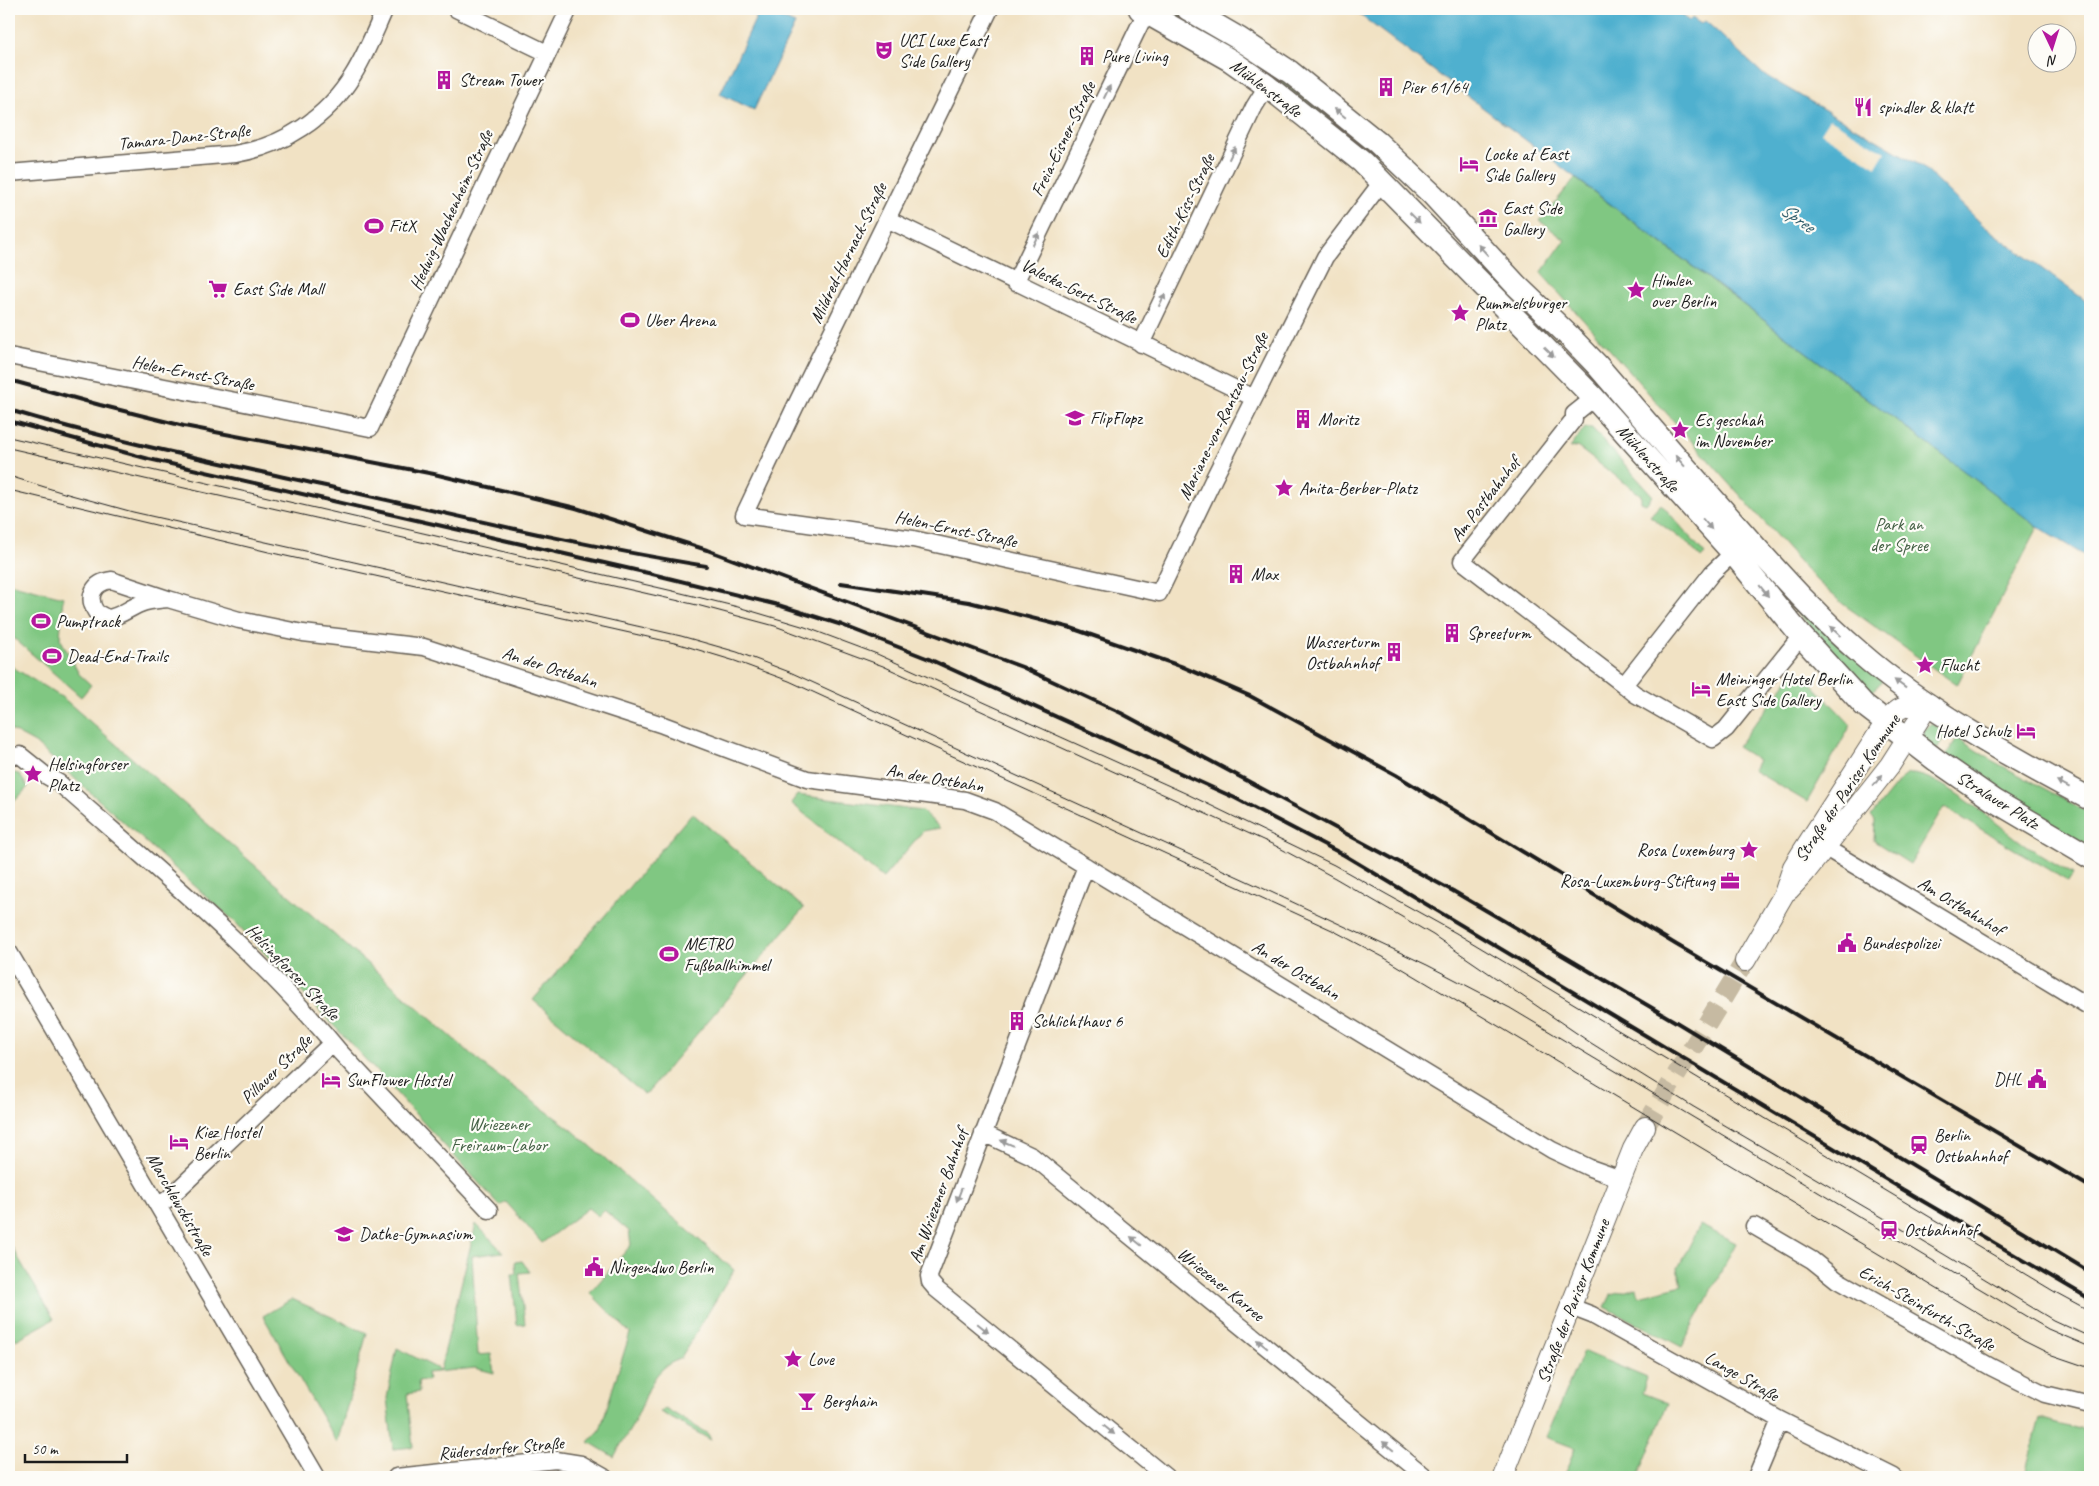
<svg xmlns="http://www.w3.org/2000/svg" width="2099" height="1486" font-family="Caveat,sans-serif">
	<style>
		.green { fill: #80c782; stroke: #4e724f }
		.water { fill: #50b0cf; stroke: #366676 }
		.pier { fill: #f1e2c4 }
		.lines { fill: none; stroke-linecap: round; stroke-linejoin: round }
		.tertiary-tunnel { stroke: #c6baa2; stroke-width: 20; stroke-dasharray: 20 10; stroke-linecap: butt }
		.minor-casing { stroke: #676157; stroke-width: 19 }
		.tertiary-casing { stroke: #676157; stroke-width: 22 }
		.secondary-casing { stroke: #676157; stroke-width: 25 }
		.minor { stroke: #fff; stroke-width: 16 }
		.tertiary { stroke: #fff; stroke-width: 20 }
		.secondary { stroke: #fff; stroke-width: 22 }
		.tram { stroke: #1c1c1c; stroke-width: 1 }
		.rail { stroke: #1c1c1c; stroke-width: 4 }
		.oneway { fill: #999 }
		.labels { text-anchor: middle; stroke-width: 4.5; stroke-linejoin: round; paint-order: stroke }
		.poi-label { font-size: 18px; fill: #1c1c1c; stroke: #fdfcf7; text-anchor: start }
		.street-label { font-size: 18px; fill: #1c1c1c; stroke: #fdfcf7 }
		.park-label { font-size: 18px; fill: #446045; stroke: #fdfcf7 }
		.water-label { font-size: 19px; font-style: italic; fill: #335f6d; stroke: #fdfcf7 }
	</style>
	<rect width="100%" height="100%" fill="#fdfcf7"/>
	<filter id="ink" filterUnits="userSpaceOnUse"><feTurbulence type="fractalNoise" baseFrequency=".02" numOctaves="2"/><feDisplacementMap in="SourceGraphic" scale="10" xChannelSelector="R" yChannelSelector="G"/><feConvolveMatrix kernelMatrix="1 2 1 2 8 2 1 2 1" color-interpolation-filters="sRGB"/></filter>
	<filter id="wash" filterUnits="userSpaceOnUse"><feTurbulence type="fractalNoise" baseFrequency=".0096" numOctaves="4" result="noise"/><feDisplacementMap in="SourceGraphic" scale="20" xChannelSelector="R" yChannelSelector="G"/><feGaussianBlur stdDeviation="1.12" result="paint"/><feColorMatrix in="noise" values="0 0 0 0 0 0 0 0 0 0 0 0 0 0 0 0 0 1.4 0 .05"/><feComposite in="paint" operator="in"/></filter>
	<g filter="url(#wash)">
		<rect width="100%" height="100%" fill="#f1e2c4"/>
		<path class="green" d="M1156 9H1169L1233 42 1369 145 1364 152 1334 124 1276 80Z
			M1575 178 2038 527 1957 685 1843 604 1817 581 1541 273 1565 240 1540 221Z
			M1619 408 1661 455 1883 680 1871 693 1616 412Z
			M1585 428H1592L1653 496 1646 504 1641 502V495L1577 447 1570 448Z
			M1661 504 1705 554 1701 558 1689 545 1650 516Z
			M13 584 63 597 60 638 79 674 91 685 81 697 9 634V585Z
			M9 665 63 698 487 1068 571 1129 734 1270 680 1359C651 1369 649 1392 637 1416 631 1430 621 1443 614 1457L589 1442 600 1430 630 1333 590 1293 631 1245 629 1231 604 1210 598 1216 588 1208 542 1243 506 1202 500 1206 353 1046 235 922 35 743 9 729Z
			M1797 668 1851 725 1807 802 1753 770 1758 760 1737 747Z
			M1932 724 1948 733 1936 750 1923 738 1924 730Z
			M1957 738 1993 761 2090 813V847L1979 781 1945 757Z
			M9 772 19 774 28 787 9 807Z
			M1908 774C1939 771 2000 828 2027 846 2042 856 2058 865 2073 874L2069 882 1944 807 1910 864 1874 841 1875 820 1871 816 1900 780Z
			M797 795 922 811 940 828 923 831 883 878 791 803Z
			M692 813 804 908 645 1095 533 1000Z
			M476 1224 503 1252 472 1256 478 1355 491 1354 494 1373 475 1368 427 1373 428 1380 418 1381 419 1392 407 1394 413 1447 393 1449 387 1398 397 1348 440 1370Z
			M1700 1225 1736 1243 1682 1347 1605 1307 1611 1295 1637 1288 1639 1296 1682 1285 1678 1268Z
			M9 1242 54 1319 16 1340 9 1326Z
			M522 1261 530 1272 519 1273 525 1324 517 1325 512 1274H516L515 1262Z
			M292 1299 367 1333 337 1443 263 1316Z
			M1583 1351 1647 1378 1642 1393 1668 1403 1638 1477H1563L1575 1448 1546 1437Z
			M665 1408 708 1434 711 1440 660 1412Z
			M2040 1418 2090 1432V1477H2024Z"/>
		<path class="water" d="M760 9 795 24 754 110 720 94Z
			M1352 9H1674L1689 21 1692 18 1701 24 1705 21 1711 26 1763 74 1923 167 1984 226 2090 304V559L2038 527Z"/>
		<path class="pier" d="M1830 119 1885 152 1876 167 1821 133Z"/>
	</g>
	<g filter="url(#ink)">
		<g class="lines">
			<path class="tertiary-tunnel" d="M1645 1127 1745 961"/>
			<g class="minor-casing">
				<path id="minor" d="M456 9 547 53
					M990 9 795 407 744 515 913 539 1159 593 1214 478 1325 257 1381 183
					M9 173 235 154C284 146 327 118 353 75 366 54 375 31 385 9
					M887 219 1254 398
					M1015 283 1146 12
					M1141 344 1254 107 1267 86
					M9 356 370 428 569 9
					M1594 398 1574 414V419L1462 561 1624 685 1712 573 1733 553
					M112 580 117 582 168 599C158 600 149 600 140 604 129 608 120 617 107 618L96 612C86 596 94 582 112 580Z
					M168 599 239 620 303 633 424 647 663 725 807 779 965 800 995 811 1552 1150 1590 1168 1621 1179
					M1624 685 1635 694 1713 739 1726 729 1801 636
					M9 757 20 755 45 775 59 783C156 869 258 952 340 1052L489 1210
					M1816 842 2090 1007
					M1086 866 929 1276 930 1282 936 1289 1166 1477
					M9 952 317 1477
					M983 1133 1032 1156 1426 1477
					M158 1205 168 1199 332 1043
					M1754 1226 1812 1260 1837 1280 1991 1367 2045 1394 2090 1405
					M1571 1307 1592 1315 1780 1420 1894 1477
					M396 1477 556 1460 581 1464 604 1477
					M1756 1477 1780 1420"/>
			</g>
			<g class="tertiary-casing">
				<path id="tertiary" d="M1789 890 1804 874 1890 765 1929 704
					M1745 961 1784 894 1793 867 1801 854 1886 722C1899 705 1908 705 1929 704
					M1503 1477 1614 1197 1633 1149 1645 1127"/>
			</g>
			<g class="secondary-casing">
				<path id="secondary" d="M1140 9 1230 60 1267 86 1362 162 1594 398 1733 553 1801 636 1864 705 1936 760 1995 801 2090 857
					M1188 9 1238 38 1290 72 1378 143 1433 195 1516 285 1568 335 1597 365C1648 424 1699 484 1751 542 1786 581 1820 619 1860 653 1925 710 2013 758 2090 799"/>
			</g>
			<use href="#minor" class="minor"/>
			<use href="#tertiary" class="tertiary"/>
			<use href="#secondary" class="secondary"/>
			<path class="tram" d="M9 437 673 591 738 607 805 627 877 654 1185 793 1334 865 1456 933 2055 1292 2090 1311
				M9 448 697 605 775 626 883 666 1274 845 1335 878 1433 935 1591 1043 1692 1106 1887 1220 2053 1320 2090 1337
				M9 476 64 493 133 512 681 636 737 652 792 673 1271 892 1427 965 1510 1008 2029 1318 2048 1329 2090 1347
				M9 490 277 554 679 644 735 661 789 681 1332 930 1383 957 2024 1341 2052 1355 2090 1368"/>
			<path class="rail" d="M9 380 100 405 184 426 434 474 576 508 707 550 1022 667 1121 713 1453 891 1676 1022 2090 1272
				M9 410C111 441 217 462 321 485 449 514 576 545 706 566
				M9 421 149 459 648 573 778 605 842 625 929 659 1235 798 1344 855 1902 1189 2090 1299
				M841 583 969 602 1071 628 1183 667 1250 696 1396 775 1675 944 2090 1187"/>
		</g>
		<defs><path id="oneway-solid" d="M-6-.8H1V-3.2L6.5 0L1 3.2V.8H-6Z" transform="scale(1.25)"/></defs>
		<g class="oneway">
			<use href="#oneway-solid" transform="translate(1107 92) rotate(-64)"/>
			<use href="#oneway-solid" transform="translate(1340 113) rotate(-141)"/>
			<use href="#oneway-solid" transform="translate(1232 153) rotate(-64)"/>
			<use href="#oneway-solid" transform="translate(1415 218) rotate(45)"/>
			<use href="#oneway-solid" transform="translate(1036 239) rotate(-64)"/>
			<use href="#oneway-solid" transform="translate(1483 250) rotate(-133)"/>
			<use href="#oneway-solid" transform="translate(1162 300) rotate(-64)"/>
			<use href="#oneway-solid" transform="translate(1549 352) rotate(45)"/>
			<use href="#oneway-solid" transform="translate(1680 461) rotate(-131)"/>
			<use href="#oneway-solid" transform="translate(1707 524) rotate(49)"/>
			<use href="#oneway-solid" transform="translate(1764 591) rotate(51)"/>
			<use href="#oneway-solid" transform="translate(1835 631) rotate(-137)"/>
			<use href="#oneway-solid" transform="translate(1900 684) rotate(-144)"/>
			<use href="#oneway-solid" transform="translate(1878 780) rotate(-50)"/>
			<use href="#oneway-solid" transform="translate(2063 784) rotate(-152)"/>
			<use href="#oneway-solid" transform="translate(1007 1143) rotate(-157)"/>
			<use href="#oneway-solid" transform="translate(959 1195) rotate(111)"/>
			<use href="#oneway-solid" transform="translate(1136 1241) rotate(-141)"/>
			<use href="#oneway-solid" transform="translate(983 1328) rotate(39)"/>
			<use href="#oneway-solid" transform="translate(1262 1344) rotate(-141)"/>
			<use href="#oneway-solid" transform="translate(1109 1430) rotate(39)"/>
			<use href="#oneway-solid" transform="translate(1388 1446) rotate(-141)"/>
		</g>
	</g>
	<defs>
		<g id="theatre-bare" transform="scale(1.5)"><path d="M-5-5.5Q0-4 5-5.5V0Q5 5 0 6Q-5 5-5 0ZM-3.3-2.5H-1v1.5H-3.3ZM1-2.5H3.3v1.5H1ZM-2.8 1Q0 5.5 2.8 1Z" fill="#b5179e" stroke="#fdfcf7" stroke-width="2.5" paint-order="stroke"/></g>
		<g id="building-bare" transform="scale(1.5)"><path d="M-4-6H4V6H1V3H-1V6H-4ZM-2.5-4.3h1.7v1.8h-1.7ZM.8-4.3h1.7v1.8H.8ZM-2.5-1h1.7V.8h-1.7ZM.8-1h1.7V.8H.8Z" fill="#b5179e" stroke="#fdfcf7" stroke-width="2.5" paint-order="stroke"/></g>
		<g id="restaurant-bare" transform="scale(1.5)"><path d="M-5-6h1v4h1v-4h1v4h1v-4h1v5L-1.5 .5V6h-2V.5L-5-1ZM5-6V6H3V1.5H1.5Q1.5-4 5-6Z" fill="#b5179e" stroke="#fdfcf7" stroke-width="2.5" paint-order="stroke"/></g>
		<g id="hotel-bare" transform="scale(1.5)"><path d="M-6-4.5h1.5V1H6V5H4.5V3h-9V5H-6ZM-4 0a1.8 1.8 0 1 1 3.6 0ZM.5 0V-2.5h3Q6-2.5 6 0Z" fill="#b5179e" stroke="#fdfcf7" stroke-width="2.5" paint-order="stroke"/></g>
		<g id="museum-bare" transform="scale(1.5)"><path d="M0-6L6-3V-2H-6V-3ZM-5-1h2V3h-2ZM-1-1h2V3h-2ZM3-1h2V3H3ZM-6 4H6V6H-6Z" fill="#b5179e" stroke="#fdfcf7" stroke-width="2.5" paint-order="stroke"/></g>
		<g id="stadium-bare" transform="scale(1.5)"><path d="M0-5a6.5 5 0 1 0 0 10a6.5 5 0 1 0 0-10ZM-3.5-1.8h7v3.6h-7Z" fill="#b5179e" stroke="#fdfcf7" stroke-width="2.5" paint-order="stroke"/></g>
		<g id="supermarket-bare" transform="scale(1.5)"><path d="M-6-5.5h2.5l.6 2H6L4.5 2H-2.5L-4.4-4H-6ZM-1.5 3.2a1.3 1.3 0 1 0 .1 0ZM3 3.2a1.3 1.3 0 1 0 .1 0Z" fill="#b5179e" stroke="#fdfcf7" stroke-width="2.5" paint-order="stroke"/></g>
		<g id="sight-bare" transform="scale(1.5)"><path d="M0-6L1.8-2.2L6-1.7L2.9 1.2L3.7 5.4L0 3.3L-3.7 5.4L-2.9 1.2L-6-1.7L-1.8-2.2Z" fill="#b5179e" stroke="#fdfcf7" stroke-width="2.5" paint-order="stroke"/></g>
		<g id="school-bare" transform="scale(1.5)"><path d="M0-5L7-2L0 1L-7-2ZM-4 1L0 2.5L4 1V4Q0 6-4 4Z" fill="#b5179e" stroke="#fdfcf7" stroke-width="2.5" paint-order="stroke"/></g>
		<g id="office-bare" transform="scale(1.5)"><path d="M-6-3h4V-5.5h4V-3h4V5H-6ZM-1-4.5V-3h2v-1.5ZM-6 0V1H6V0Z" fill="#b5179e" stroke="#fdfcf7" stroke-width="2.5" paint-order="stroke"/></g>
		<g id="civic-bare" transform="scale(1.5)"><path d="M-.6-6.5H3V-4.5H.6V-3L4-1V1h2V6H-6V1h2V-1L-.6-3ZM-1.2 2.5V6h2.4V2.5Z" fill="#b5179e" stroke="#fdfcf7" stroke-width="2.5" paint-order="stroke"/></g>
		<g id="station-bare" transform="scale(1.5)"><path d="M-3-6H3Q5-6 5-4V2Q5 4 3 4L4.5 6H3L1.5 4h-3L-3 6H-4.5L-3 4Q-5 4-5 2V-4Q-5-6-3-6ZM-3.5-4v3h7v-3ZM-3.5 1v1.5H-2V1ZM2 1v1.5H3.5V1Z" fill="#b5179e" stroke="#fdfcf7" stroke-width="2.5" paint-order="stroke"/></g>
		<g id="bar-bare" transform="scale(1.5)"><path d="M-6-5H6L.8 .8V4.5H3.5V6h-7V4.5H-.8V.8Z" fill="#b5179e" stroke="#fdfcf7" stroke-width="2.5" paint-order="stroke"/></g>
	</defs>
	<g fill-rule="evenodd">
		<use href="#theatre-bare" x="884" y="50"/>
		<use href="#building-bare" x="1087" y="56"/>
		<use href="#building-bare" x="444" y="80"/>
		<use href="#building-bare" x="1386" y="87"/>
		<use href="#restaurant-bare" x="1863" y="107"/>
		<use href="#hotel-bare" x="1469" y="164"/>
		<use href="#museum-bare" x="1488" y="218"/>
		<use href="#stadium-bare" x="374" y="226"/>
		<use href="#supermarket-bare" x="218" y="289"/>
		<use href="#sight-bare" x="1636" y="290"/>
		<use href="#sight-bare" x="1460" y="313"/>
		<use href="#stadium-bare" x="630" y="320"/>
		<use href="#school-bare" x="1075" y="418"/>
		<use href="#building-bare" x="1303" y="419"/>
		<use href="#sight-bare" x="1680" y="430"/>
		<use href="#sight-bare" x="1284" y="488"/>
		<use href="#building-bare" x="1236" y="574"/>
		<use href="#stadium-bare" x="41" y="621"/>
		<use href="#building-bare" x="1452" y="633"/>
		<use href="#building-bare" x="1394" y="652"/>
		<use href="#stadium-bare" x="52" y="656"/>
		<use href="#sight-bare" x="1925" y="665"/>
		<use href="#hotel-bare" x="1701" y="689"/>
		<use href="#hotel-bare" x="2026" y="731"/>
		<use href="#sight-bare" x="33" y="774"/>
		<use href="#sight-bare" x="1749" y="850"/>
		<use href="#office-bare" x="1730" y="881"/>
		<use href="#civic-bare" x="1847" y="943"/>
		<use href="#stadium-bare" x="669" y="954"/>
		<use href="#building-bare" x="1017" y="1021"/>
		<use href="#civic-bare" x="2037" y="1079"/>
		<use href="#hotel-bare" x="331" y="1080"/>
		<use href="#hotel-bare" x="179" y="1142"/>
		<use href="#station-bare" x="1919" y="1145"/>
		<use href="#station-bare" x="1889" y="1230"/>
		<use href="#school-bare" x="344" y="1234"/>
		<use href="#civic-bare" x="594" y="1267"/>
		<use href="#sight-bare" x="793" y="1359"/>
		<use href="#bar-bare" x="807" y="1401"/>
	</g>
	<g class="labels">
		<g class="poi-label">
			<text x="899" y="46">UCI Luxe East<tspan x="899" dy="21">Side Gallery</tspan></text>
			<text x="1102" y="62">Pure Living</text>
			<text x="459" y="86">Stream Tower</text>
			<text x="1401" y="93">Pier 61/64</text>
			<text x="1878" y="113">spindler &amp; klatt</text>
			<text x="1484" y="160">Locke at East<tspan x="1484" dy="21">Side Gallery</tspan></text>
			<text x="1503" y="214">East Side<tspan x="1503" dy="21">Gallery</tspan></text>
			<text x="389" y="232">FitX</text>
			<text x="1651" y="286">Himlen<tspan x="1651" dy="21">over Berlin</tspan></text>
			<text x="233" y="295">East Side Mall</text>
			<text x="1475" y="309">Rummelsburger<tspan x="1475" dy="21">Platz</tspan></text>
			<text x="645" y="326">Uber Arena</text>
			<text x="1090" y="424">FlipFlopz</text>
			<text x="1318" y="425">Moritz</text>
			<text x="1695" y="426">Es geschah<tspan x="1695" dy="21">im November</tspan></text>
			<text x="1299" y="494">Anita-Berber-Platz</text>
			<text x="1251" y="580">Max</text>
			<text x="56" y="627">Pumptrack</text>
			<text x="1467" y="639">Spreeturm</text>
			<text x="1379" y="648" text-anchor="end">Wasserturm<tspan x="1379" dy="21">Ostbahnhof</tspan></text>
			<text x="67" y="662">Dead-End-Trails</text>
			<text x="1940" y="671">Flucht</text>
			<text x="1716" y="685">Meininger Hotel Berlin<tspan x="1716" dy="21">East Side Gallery</tspan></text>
			<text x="2011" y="737" text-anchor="end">Hotel Schulz</text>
			<text x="48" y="770">Helsingforser<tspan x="48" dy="21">Platz</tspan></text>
			<text x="1734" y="856" text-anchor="end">Rosa Luxemburg</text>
			<text x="1715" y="887" text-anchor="end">Rosa-Luxemburg-Stiftung</text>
			<text x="1862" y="949">Bundespolizei</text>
			<text x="684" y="950">METRO<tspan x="684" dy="21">Fußballhimmel</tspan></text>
			<text x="1032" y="1027">Schlichthaus 6</text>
			<text x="2022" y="1085" text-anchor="end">DHL</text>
			<text x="346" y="1086">SunFlower Hostel</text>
			<text x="194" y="1138">Kiez Hostel<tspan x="194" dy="21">Berlin</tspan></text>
			<text x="1934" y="1141">Berlin<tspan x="1934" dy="21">Ostbahnhof</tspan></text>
			<text x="1904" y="1236">Ostbahnhof</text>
			<text x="359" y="1240">Dathe-Gymnasium</text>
			<text x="609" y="1273">Nirgendwo Berlin</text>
			<text x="808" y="1365">Love</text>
			<text x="822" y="1407">Berghain</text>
		</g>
		<g class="street-label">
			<text transform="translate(1266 88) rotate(37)" y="6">Mühlenstraße</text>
			<text transform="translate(184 137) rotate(-6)" y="6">Tamara-Danz-Straße</text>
			<text transform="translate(1063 139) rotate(-64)" y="6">Freia-Eisner-Straße</text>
			<text transform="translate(1185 206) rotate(-64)" y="6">Edith-Kiss-Straße</text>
			<text transform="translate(451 210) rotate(-65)" y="6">Hedwig-Wachenheim-Straße</text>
			<text transform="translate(848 253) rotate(-64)" y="6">Mildred-Harnack-Straße</text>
			<text transform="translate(1079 291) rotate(26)" y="6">Valeska-Gert-Straße</text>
			<text transform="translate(193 373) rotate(11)" y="6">Helen-Ernst-Straße</text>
			<text transform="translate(1223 416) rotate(-64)" y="6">Mariane-von-Rantzau-Straße</text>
			<text transform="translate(1648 458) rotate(48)" y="6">Mühlenstraße</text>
			<text transform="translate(1485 499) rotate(-52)" y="6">Am Postbahnhof</text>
			<text transform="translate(956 529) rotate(12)" y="6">Helen-Ernst-Straße</text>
			<text transform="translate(550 667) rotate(18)" y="6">An der Ostbahn</text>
			<text transform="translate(935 778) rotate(10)" y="6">An der Ostbahn</text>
			<text transform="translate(1847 788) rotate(-56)" y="6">Straße der Pariser Kommune</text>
			<text transform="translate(1998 800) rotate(32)" y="6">Stralauer Platz</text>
			<text transform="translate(1961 906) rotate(31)" y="6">Am Ostbahnhof</text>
			<text transform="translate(1296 970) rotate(31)" y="6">An der Ostbahn</text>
			<text transform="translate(293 972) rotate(46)" y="6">Helsingforser Straße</text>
			<text transform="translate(276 1069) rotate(-44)" y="6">Pillauer Straße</text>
			<text transform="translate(938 1196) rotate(-70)" y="6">Am Wriezener Bahnhof</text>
			<text transform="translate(180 1204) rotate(60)" y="6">Marchlewskistraße</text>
			<text transform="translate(1221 1284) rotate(39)" y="6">Wriezener Karree</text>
			<text transform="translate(1573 1301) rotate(-69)" y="6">Straße der Pariser Kommune</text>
			<text transform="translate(1927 1308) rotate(30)" y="6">Erich-Steinfurth-Straße</text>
			<text transform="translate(1742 1376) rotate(30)" y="6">Lange Straße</text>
			<text transform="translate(501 1448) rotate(-5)" y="6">Rüdersdorfer Straße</text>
		</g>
		<g class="park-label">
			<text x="1899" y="530">Park an<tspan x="1899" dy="21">der Spree</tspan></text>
			<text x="499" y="1130">Wriezener<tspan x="499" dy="21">Freiraum-Labor</tspan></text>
		</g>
		<g class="water-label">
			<text transform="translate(1798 217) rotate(35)" y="7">Spree</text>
		</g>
	</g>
	<rect width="2099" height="1486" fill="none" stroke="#fdfcf7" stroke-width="30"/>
	<g transform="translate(2052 48) rotate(176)"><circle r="24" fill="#fdfcf7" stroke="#a3a29f"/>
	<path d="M0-4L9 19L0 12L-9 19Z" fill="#b5179e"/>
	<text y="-8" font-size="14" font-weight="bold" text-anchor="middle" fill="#1c1c1c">N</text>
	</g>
	<path d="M25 1454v8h102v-8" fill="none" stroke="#1c1c1c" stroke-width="2.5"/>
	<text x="32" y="1454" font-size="15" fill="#1c1c1c" stroke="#fdfcf7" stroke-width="4" paint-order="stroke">50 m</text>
</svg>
